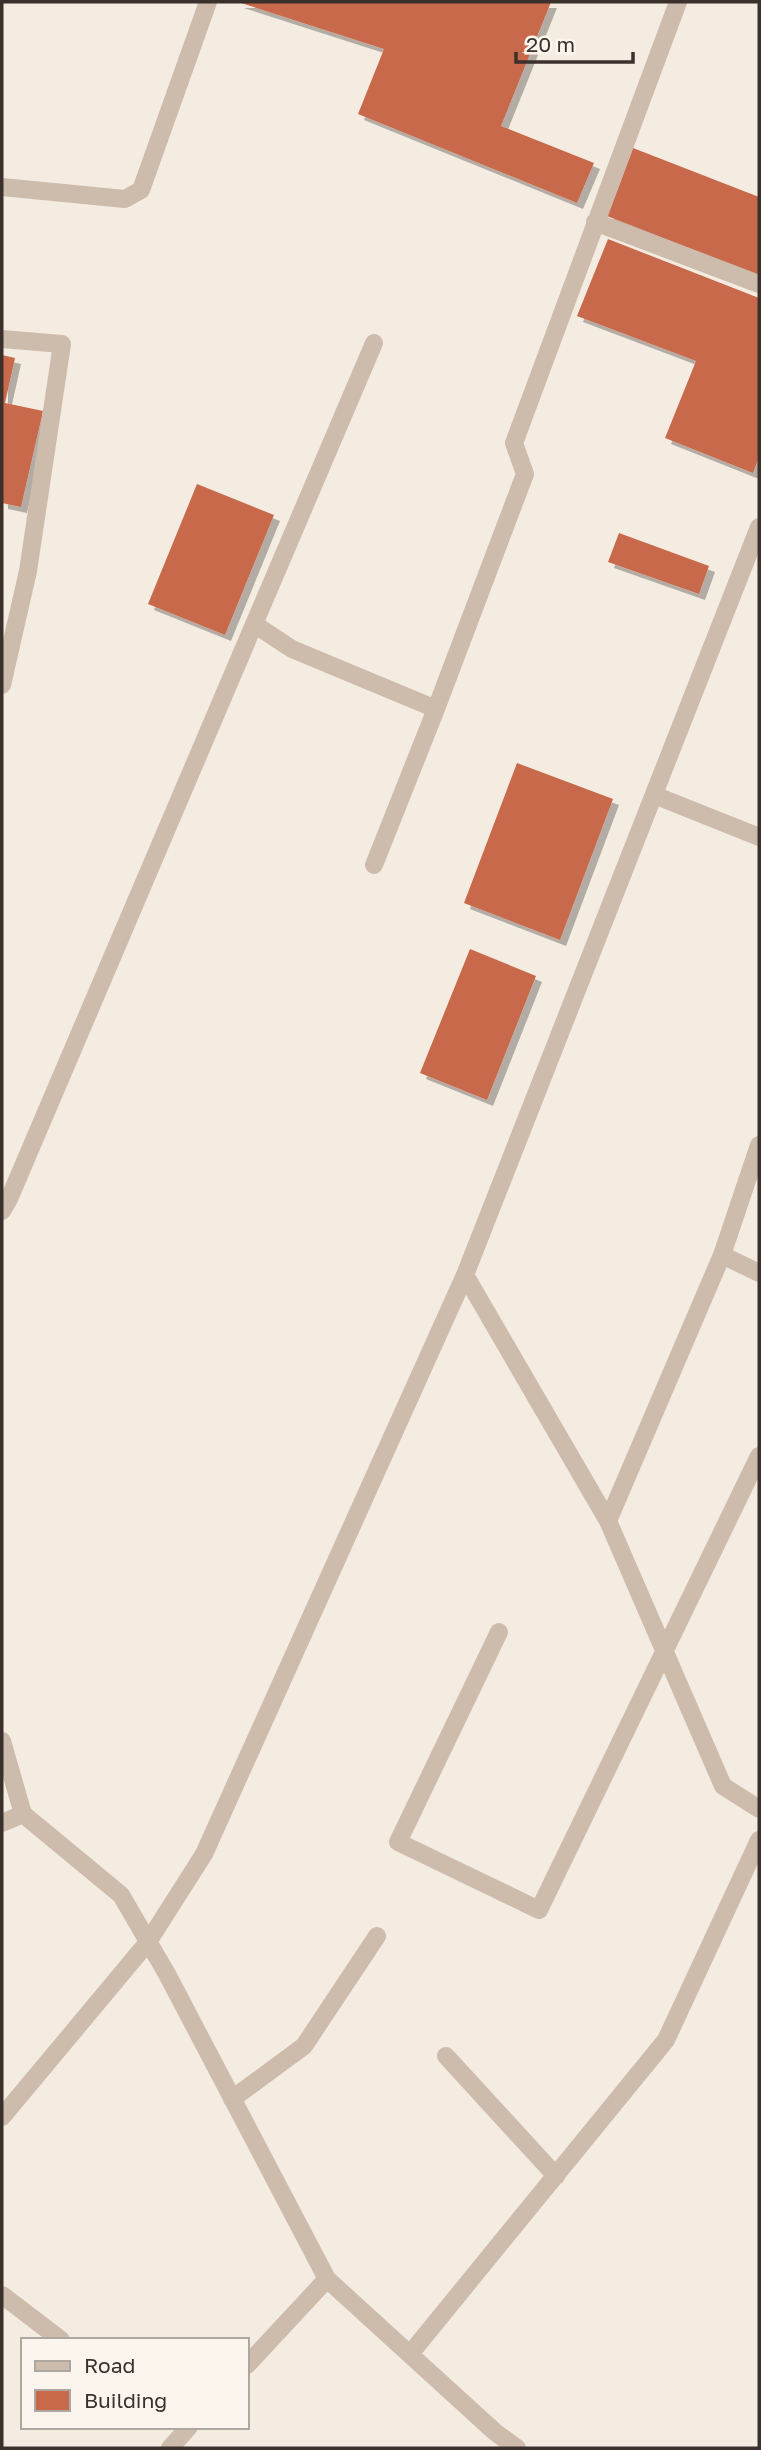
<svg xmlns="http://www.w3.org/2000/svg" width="761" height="2450" font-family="'Golos Text',sans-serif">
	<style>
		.building { fill: #c8694b; filter: url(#shadow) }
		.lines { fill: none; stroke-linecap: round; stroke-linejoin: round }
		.minor { stroke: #cdbbac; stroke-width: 18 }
	</style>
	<defs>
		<filter id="shadow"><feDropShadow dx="6" dy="6" stdDeviation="0" flood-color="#0004"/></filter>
	</defs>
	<rect width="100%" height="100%" fill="#f4ebe1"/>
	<path class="building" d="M238 2H551L501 126 594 163 577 203 358 114 384 49Z
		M633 148 759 197V275L607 216Z
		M608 239 759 298V457L753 473 665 438 696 361 577 316Z
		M2 355 15 358 5 403 43 411 21 507 2 503Z
		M197 484 274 515 225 635 148 604Z
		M619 533 709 566 699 594 608 562Z
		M517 763 613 799 560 940 464 903Z
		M470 949 536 976 487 1100 420 1073Z"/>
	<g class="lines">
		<path class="minor" d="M2 187 125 199 141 190 208 2
			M595 222 759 284
			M2 339 62 344 28 571 2 685
			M254 624 292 649 436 709
			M654 795 759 837
			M374 865 436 709 525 474 514 443 678 2
			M2 1211 9 1199 374 343
			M722 1255 759 1273
			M465 1275 608 1521 723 1786 759 1809
			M608 1521 722 1255 759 1145
			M499 1632 398 1842 539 1910 759 1456
			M2 1741 23 1814 121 1895 167 1974 327 2279 495 2432 517 2448
			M2 1823 23 1814
			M446 2056 556 2176
			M232 2099 304 2046 377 1936
			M2 2117 148 1942 204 1854 465 1275 759 527
			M2 2295 61 2340
			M410 2354 666 2040 759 1840
			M247 2365 327 2279
			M170 2448 189 2427"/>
	</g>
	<rect width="761" height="2450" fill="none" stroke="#3b302b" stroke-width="7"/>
	<rect x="21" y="2338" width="228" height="91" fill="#fbf5ee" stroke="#aea6a0" stroke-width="2"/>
	<rect x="35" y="2361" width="35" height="10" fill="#cdbbac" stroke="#aea6a0" stroke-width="2"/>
	<text x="84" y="2373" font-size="21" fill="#3b302b">Road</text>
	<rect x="35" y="2390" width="35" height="21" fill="#c8694b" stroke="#aea6a0" stroke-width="2"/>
	<text x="84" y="2408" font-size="21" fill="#3b302b">Building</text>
	<path d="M516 52v10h117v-10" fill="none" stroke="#3b302b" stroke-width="3.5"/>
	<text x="526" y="52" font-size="21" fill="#3b302b" stroke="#fbf5ee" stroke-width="5" paint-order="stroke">20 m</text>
</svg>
